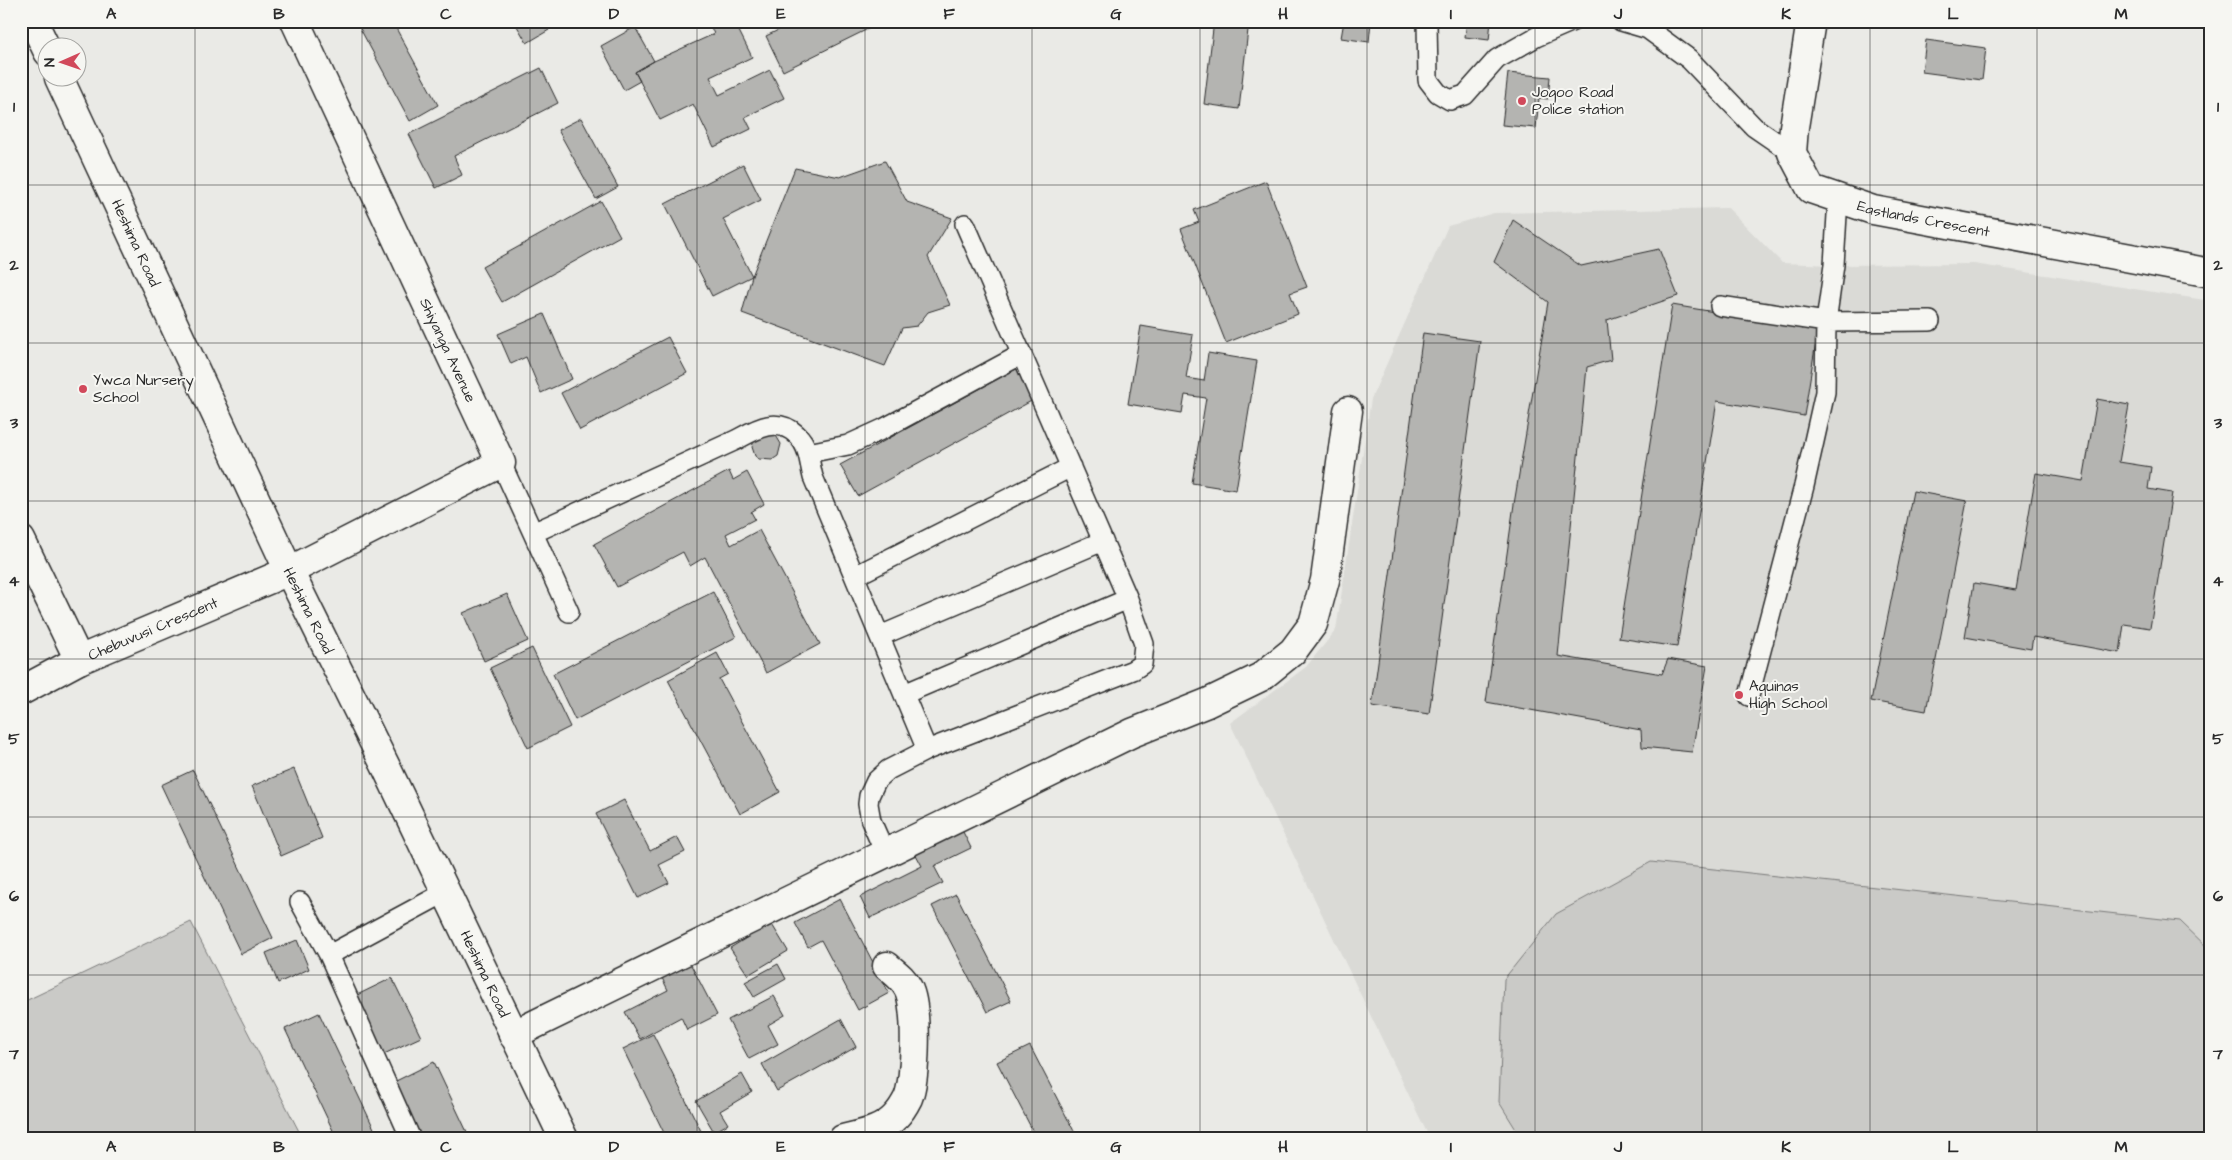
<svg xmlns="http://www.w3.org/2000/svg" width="2232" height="1160" font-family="'Architects Daughter',sans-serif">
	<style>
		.built { fill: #dadad6 }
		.green { fill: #cacac7; stroke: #7a7a79 }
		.building { fill: #b4b4b1; stroke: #2b2b2b }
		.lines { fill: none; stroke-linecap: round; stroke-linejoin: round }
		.lane-casing { stroke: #2b2b2b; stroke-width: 22 }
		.street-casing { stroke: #2b2b2b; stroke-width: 31 }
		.secondary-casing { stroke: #2b2b2b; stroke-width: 31 }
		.lane { stroke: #f6f6f2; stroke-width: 19 }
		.street { stroke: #f6f6f2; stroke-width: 28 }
		.secondary { stroke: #f6f6f2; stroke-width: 28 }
		.grid { fill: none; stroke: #2b2b2b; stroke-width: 1; stroke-opacity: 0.55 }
		.poi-dot { fill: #d1495b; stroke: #f6f6f2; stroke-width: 2 }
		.labels { text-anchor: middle; stroke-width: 4; stroke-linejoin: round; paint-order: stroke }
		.poi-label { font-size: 15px; fill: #2b2b2b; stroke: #f6f6f2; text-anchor: start }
		.street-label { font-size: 15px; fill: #2b2b2b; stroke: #f6f6f2 }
		.neatline { fill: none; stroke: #2b2b2b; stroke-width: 2 }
		.grid-label { font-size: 16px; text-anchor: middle; font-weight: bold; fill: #2b2b2b }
	</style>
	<rect width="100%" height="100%" fill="#eaeae6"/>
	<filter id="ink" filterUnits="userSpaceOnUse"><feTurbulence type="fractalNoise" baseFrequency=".02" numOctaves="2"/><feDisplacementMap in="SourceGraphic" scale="10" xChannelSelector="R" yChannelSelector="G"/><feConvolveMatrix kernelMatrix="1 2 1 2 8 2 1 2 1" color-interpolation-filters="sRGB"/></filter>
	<g filter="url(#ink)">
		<path class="built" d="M1728 208 1782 263 1834 265 1974 264 2211 301V1139H1430L1230 723 1306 667 1336 630 1371 399 1448 226 1494 213Z"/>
		<path class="green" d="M1651 862 2180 921 2211 951V1139H1522L1499 1102 1504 979 1556 914Z
			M191 922 303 1139H21V1003Z"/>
		<path class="building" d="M356 21H392L438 105 410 121Z
			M514 21H544L549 30 527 43Z
			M708 21H734L752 57 710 77 719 95 770 70 784 98 745 117 751 129 714 147 693 104 660 120 635 72 654 61 714 34Z
			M797 21H872L874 26 783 71 766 36Z
			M1214 21H1249L1239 109 1204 104Z
			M1344 21H1371L1369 42 1341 38Z
			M1467 21H1491L1489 40 1465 37Z
			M635 27 654 61 635 72 640 81 624 90 601 46Z
			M1926 40 1986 48 1982 80 1922 72Z
			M541 68 558 103 454 156 462 175 436 188 409 134Z
			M1508 73 1550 77 1548 99 1539 98 1536 128 1502 125Z
			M581 118 618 187 596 199 558 130Z
			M885 161 907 202 952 218 928 257 950 305 928 312 917 326 902 328 885 366 742 313 752 276 795 168 840 177Z
			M743 164 761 200 723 219 752 276 712 296 665 204Z
			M1266 181 1307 287 1290 293 1298 314 1226 343 1181 229 1199 222 1194 210Z
			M601 201 620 236 502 302 482 267Z
			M1513 220 1581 266 1659 249 1678 296 1607 320 1611 360 1587 367 1558 656 1662 674 1668 659 1707 666 1692 752 1642 747 1641 730 1486 702 1514 504 1548 302 1494 262Z
			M1672 305 1818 329 1804 416 1717 401 1677 647 1619 638Z
			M544 314 572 379 541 393 526 357 511 364 498 334Z
			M1141 326 1193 335 1186 378 1204 381 1208 353 1257 361 1236 490 1192 483 1206 398 1185 395 1182 413 1128 404Z
			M1423 333 1480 341 1429 714 1372 706Z
			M668 337 687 373 580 430 561 393Z
			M1018 368 1035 399 858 496 840 465Z
			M2097 399 2129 405 2119 462 2151 467 2148 489 2172 493 2150 628 2124 624 2120 653 2033 637 2031 649 1965 637 1974 583 2016 590 2036 473 2083 481Z
			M775 434 781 444 778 456 772 460 759 459 755 456 752 447 755 437Z
			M729 471 733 480 747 472 764 504 751 512 755 519 726 534 731 545 759 530 820 644 766 673 705 557 690 566 683 552 617 587 594 544Z
			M1913 491 1967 501 1926 711 1871 701Z
			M713 592 736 637 575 720 553 674Z
			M507 594 528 641 484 661 463 613Z
			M532 648 570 727 528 748 490 668Z
			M717 653 728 674 719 679 780 792 740 814 668 680Z
			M294 769 322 838 281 856 252 786Z
			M193 770 273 938 241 954 161 785Z
			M624 800 650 851 677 837 685 852 659 865 669 883 638 898 596 814Z
			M960 826 971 848 934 866 943 883 870 918 860 897 922 866 913 849Z
			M956 894 1011 1001 987 1012 932 906Z
			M840 899 889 993 858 1010 821 940 808 947 795 923Z
			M771 923 788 951 748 975 730 948Z
			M297 940 309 969 278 983 266 953Z
			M690 963 717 1015 687 1030 681 1017 640 1039 625 1012 668 990 662 978Z
			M778 964 786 979 754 997 745 982Z
			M392 978 421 1037 384 1054 355 996Z
			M774 996 785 1015 768 1025 778 1044 749 1059 728 1020Z
			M319 1013 379 1139H337L285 1029Z
			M841 1019 856 1047 777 1091 762 1064Z
			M653 1034 701 1131 705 1139H667L623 1049Z
			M1030 1046 1078 1139H1037L997 1062Z
			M434 1062 468 1134 458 1139H422L394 1082Z
			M742 1074 752 1092 720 1111 728 1124 714 1132 696 1101Z"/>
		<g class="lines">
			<g class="lane-casing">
				<path id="lane" d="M1427 21 1428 80 1438 93 1450 100 1465 95 1497 59 1536 37 1573 21
					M1621 21 1648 29 1689 59 1754 127 1792 153
					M1720 306 1826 322 1930 321
					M808 453 848 445 883 429 1022 354
					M501 463 569 612
					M533 533 736 440C755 430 776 416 796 434 802 439 806 447 808 454 810 462 811 469 813 477L927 750
					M855 576 1071 467
					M880 636 1103 541
					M904 694 1128 599
					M1749 696 1804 486 1825 392 1826 322 1834 265 1838 198
					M885 853 871 821 868 804 869 796 876 781 888 770 927 750 1133 670 1142 664 1144 644 1128 599 965 224
					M300 902 329 955 411 1139
					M329 955 446 892"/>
			</g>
			<g class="street-casing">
				<g id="street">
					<path id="s1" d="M1811 21 1794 127 1792 153 1811 189 1873 210 2211 273"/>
					<path d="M21 540 79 660"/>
					<path id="s2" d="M21 691 79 660 289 571 501 463 295 21"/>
					<path d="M513 1035 1132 733 1207 703 1261 677 1293 651 1313 624 1325 580 1348 411"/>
					<path d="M843 1139C862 1134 882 1131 895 1117 900 1112 905 1104 908 1098 916 1078 918 1006 908 988 903 978 895 973 887 966"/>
				</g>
			</g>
			<g class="secondary-casing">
				<g id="secondary">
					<path d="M33 21 48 52"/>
					<path id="s3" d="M59 78 289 571 387 769 564 1139"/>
				</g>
			</g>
			<use href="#lane" class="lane"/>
			<use href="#street" class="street"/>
			<use href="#secondary" class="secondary"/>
		</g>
	</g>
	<path class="grid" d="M195 21V1139M362 21V1139M530 21V1139M697 21V1139M865 21V1139M1032 21V1139M1200 21V1139M1367 21V1139M1535 21V1139M1702 21V1139M1870 21V1139M2037 21V1139M21 185H2211M21 343H2211M21 501H2211M21 659H2211M21 817H2211M21 975H2211"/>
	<g class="poi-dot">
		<circle cx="1522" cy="101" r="5"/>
		<circle cx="83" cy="389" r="5"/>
		<circle cx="1739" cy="695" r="5"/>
	</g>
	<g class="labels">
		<g class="poi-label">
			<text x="1532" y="97">Jogoo Road<tspan x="1532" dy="17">Police station</tspan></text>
			<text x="93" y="385">Ywca Nursery<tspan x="93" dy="17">School</tspan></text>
			<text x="1749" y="691">Aquinas<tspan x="1749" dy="17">High School</tspan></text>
		</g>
		<g class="street-label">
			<text dy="5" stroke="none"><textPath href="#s1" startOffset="291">Eastlands Crescent</textPath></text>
			<text dy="5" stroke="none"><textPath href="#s3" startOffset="182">Heshima Road</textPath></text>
			<text transform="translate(448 350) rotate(65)" y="5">Shiyanga Avenue</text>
			<text dy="5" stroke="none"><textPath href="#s3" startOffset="588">Heshima Road</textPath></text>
			<text dy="5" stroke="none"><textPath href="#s2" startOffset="146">Chebuvusi Crescent</textPath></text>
			<text dy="5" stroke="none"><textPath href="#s3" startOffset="992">Heshima Road</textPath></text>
		</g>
	</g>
	<rect width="2232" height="1160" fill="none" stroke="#f6f6f2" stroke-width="55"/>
	<g transform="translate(62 62) rotate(268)"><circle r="24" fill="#f6f6f2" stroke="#a5a5a2"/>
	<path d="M0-4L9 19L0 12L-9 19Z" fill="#d1495b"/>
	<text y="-8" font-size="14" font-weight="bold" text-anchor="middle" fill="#2b2b2b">N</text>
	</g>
	<rect x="28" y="28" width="2176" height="1104" class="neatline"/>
	<g class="grid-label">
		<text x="111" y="19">A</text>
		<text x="279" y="19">B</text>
		<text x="446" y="19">C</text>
		<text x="614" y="19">D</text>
		<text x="781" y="19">E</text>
		<text x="949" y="19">F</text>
		<text x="1116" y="19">G</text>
		<text x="1283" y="19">H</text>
		<text x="1451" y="19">I</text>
		<text x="1618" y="19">J</text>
		<text x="1786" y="19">K</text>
		<text x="1953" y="19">L</text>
		<text x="2121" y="19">M</text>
		<text x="14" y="112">1</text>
		<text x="2218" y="112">1</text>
		<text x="14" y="270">2</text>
		<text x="2218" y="270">2</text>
		<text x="14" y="428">3</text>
		<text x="2218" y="428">3</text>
		<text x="14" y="586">4</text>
		<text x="2218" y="586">4</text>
		<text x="14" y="744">5</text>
		<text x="2218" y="744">5</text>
		<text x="14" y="901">6</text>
		<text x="2218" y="901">6</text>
		<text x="14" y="1059">7</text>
		<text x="2218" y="1059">7</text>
		<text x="111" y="1152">A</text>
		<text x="279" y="1152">B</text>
		<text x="446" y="1152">C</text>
		<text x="614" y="1152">D</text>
		<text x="781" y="1152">E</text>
		<text x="949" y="1152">F</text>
		<text x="1116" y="1152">G</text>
		<text x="1283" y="1152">H</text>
		<text x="1451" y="1152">I</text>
		<text x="1618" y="1152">J</text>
		<text x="1786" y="1152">K</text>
		<text x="1953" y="1152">L</text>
		<text x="2121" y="1152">M</text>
	</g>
</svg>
